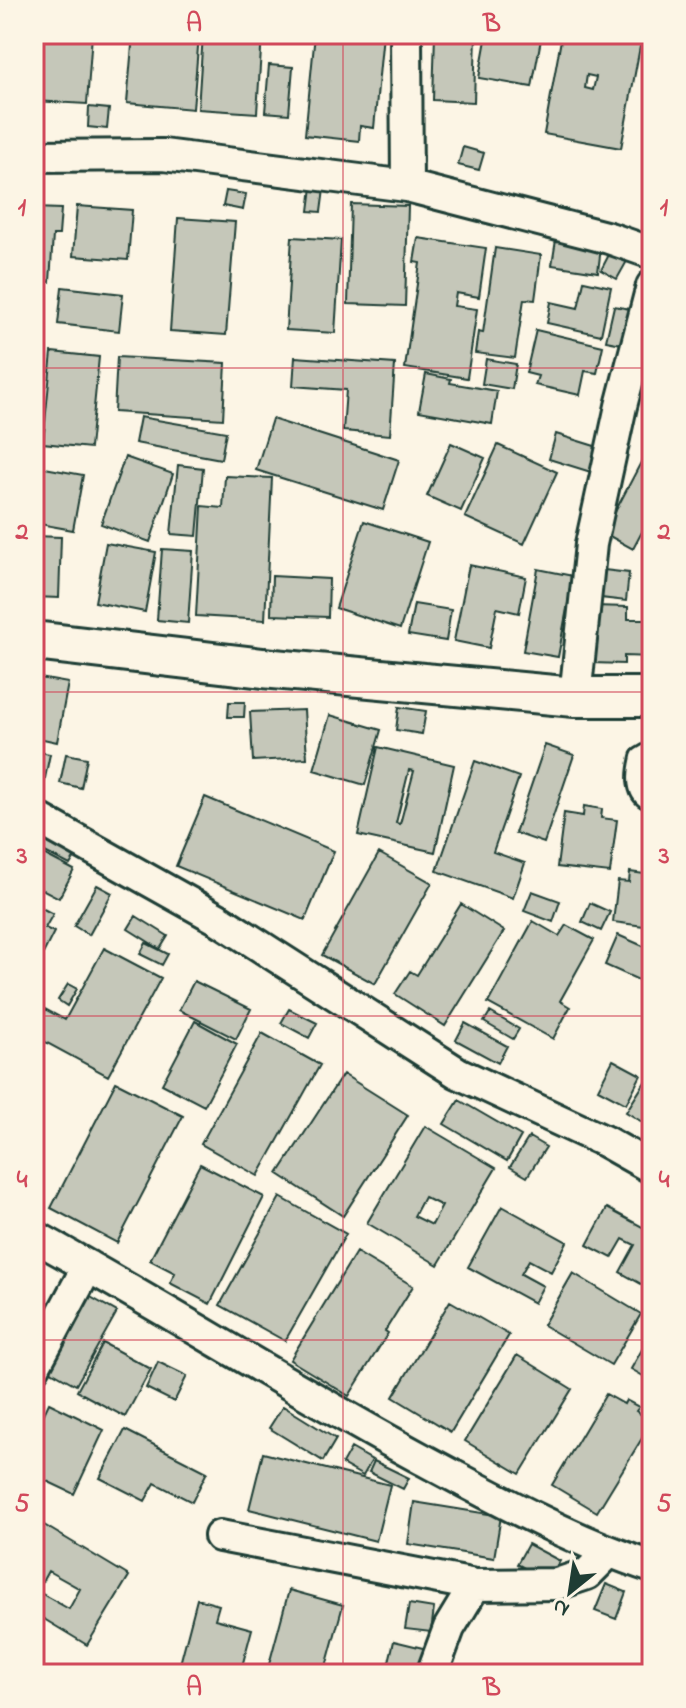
<svg xmlns="http://www.w3.org/2000/svg" width="686" height="1708" font-family="'Indie Flower',sans-serif">
	<style>
		.building { fill: #c5c7b9; stroke: #1f3d34; stroke-width: 2; fill-rule: evenodd }
		.lines { fill: none; stroke-linecap: round; stroke-linejoin: round }
		.service-casing { stroke: #1f3d34; stroke-width: 22 }
		.minor-casing { stroke: #1f3d34; stroke-width: 36 }
		.tertiary-casing { stroke: #1f3d34; stroke-width: 44 }
		.service { stroke: #fcf5e5; stroke-width: 16 }
		.minor { stroke: #fcf5e5; stroke-width: 30 }
		.tertiary { stroke: #fcf5e5; stroke-width: 38 }
		.grid { fill: none; stroke: #d1495b; stroke-width: 2; stroke-opacity: 0.55 }
		.neatline { fill: none; stroke: #d1495b; stroke-width: 3 }
		.grid-label { font-size: 26px; text-anchor: middle; font-weight: bold; fill: #d1495b }
	</style>
	<rect width="100%" height="100%" fill="#fcf5e5"/>
	<filter id="ink" filterUnits="userSpaceOnUse"><feTurbulence type="fractalNoise" baseFrequency=".0125" numOctaves="2"/><feDisplacementMap in="SourceGraphic" scale="16" xChannelSelector="R" yChannelSelector="G"/><feConvolveMatrix kernelMatrix="1 2 1 2 8 2 1 2 1" color-interpolation-filters="sRGB"/></filter>
	<g filter="url(#ink)">
		<path class="building" d="M34 34H92L87 104 34 101Z
			M133 34H199L193 109 127 103Z
			M203 34H262L257 113 198 109Z
			M315 34H383L374 128 360 126 359 141 305 135Z
			M435 34H476L474 102 433 100Z
			M487 34H542L532 87 479 78Z
			M562 34H633L642 36 621 148 544 134ZM587 75 596 77 593 90 585 88Z
			M269 65 293 67 289 114 265 112Z
			M89 107 109 109 107 129 88 127Z
			M463 147 484 153 479 170 458 165Z
			M312 187 324 189 321 212 309 211Z
			M226 191 246 194 243 210 223 206Z
			M351 204 408 206 405 306 348 304Z
			M77 206 132 210 128 260 73 256Z
			M34 208 61 209 59 235H53L50 282 34 281Z
			M178 218 235 222 226 335 170 331Z
			M292 237 341 240 335 333 286 330Z
			M418 238 486 248 479 297 456 293 454 306 477 309 467 378 405 368 420 263 414 262Z
			M556 240 601 247 598 272 552 265Z
			M614 245 631 254 617 279 601 270Z
			M495 248 541 255 535 300 524 299 515 358 475 353 478 332 483 333Z
			M584 281 611 287 601 335 547 323 551 302 578 308Z
			M62 287 123 294 119 331 58 324Z
			M34 288H43L42 326H34Z
			M614 306 630 309 622 344 606 341Z
			M536 330 603 346 597 373 585 371 580 395 535 385 538 376 526 373Z
			M34 337H43L42 419H34Z
			M52 352 99 357 90 448 43 443Z
			M117 357 226 363 223 419 114 412Z
			M295 357 395 364 390 435 343 431 346 390 293 386Z
			M486 359 516 364 512 389 482 384Z
			M426 374 451 379 450 383 497 391 492 424 419 411Z
			M140 417 226 432 221 459 135 443Z
			M272 419 399 460 383 510 256 470Z
			M556 434 601 448 594 473 549 459Z
			M451 443 485 458 461 511 427 496Z
			M498 445 557 472 524 544 465 517Z
			M650 445 652 446V513L633 549 604 533Z
			M125 457 173 474 150 542 101 524Z
			M178 465 203 468 197 536 171 534Z
			M34 466 83 475 73 530 34 523Z
			M225 476 272 478 265 620 196 616 202 506 223 508Z
			M364 521 428 542 400 629 336 608Z
			M34 536 61 537 59 598 34 597Z
			M106 543 156 552 145 612 95 602Z
			M162 549 193 551 188 623 157 620Z
			M469 565 526 577 519 613 497 608 489 648 454 641Z
			M538 569 573 576 558 657 523 651Z
			M604 570 629 573 626 601 601 598Z
			M272 576 329 579 328 617 271 615Z
			M414 604 451 610 446 641 408 635Z
			M593 606 628 607V619H652V657L624 656V664L592 663Z
			M34 677 68 683 57 742 34 737Z
			M229 702H245L244 717H228Z
			M399 707 426 711 422 734 396 730Z
			M304 710 307 758 253 761 250 712Z
			M330 715 381 730 365 785 314 770Z
			M545 745 574 755 544 843 515 833Z
			M378 747 454 765 435 852 358 835ZM409 770 414 771 400 824 396 823Z
			M34 751 50 754 44 783 34 781Z
			M66 754 87 758 81 788 60 783Z
			M475 761 519 777 493 852 525 863 513 898 437 871Z
			M205 797 334 851 305 920 176 866Z
			M584 806 602 809 601 818 617 820 610 873 557 867 564 813 583 816Z
			M45 837 76 855 70 865 39 849Z
			M34 849 74 870 59 898 34 885Z
			M379 853 432 883 375 984 322 955Z
			M630 872 652 875V927L613 922 618 881 629 882Z
			M97 885 112 893 89 935 74 926Z
			M532 891 560 901 553 922 524 911Z
			M590 903 610 912 601 931 582 922Z
			M34 904 53 914 45 928 54 932 41 958 37 956 34 962Z
			M461 904 504 931 445 1026 395 994 410 971 417 975Z
			M136 916 168 936 160 949 128 929Z
			M533 921 559 936 566 925 594 940 560 1001 570 1007 553 1039 488 1003Z
			M618 935 652 950V986L605 965Z
			M146 943 168 954 162 965 140 954Z
			M104 948 161 978 108 1076 34 1036V1030L45 1009 65 1020Z
			M194 981 251 1009 236 1039 179 1010Z
			M68 984 77 989 67 1006 58 1000Z
			M289 1009 317 1023 309 1038 281 1023Z
			M490 1012 519 1029 513 1039 484 1022Z
			M195 1021 237 1044 204 1106 162 1084Z
			M465 1023 507 1046 498 1063 456 1040Z
			M262 1033 320 1065 258 1176 201 1144Z
			M613 1060 641 1075 626 1104 598 1089Z
			M652 1071V1128L626 1112Z
			M343 1074 408 1115 343 1216 278 1174Z
			M116 1082 183 1116 117 1243 51 1208Z
			M459 1100 521 1136 507 1161 444 1124Z
			M425 1126 496 1168 438 1265 367 1223ZM424 1197 442 1206 432 1225 414 1216Z
			M529 1137 546 1147 527 1177 510 1167Z
			M200 1164 264 1197 210 1304 170 1283 175 1273 150 1260Z
			M280 1197 346 1234 285 1341 220 1305Z
			M502 1206 567 1242 551 1272 529 1260 521 1274 543 1286 534 1303 468 1267Z
			M607 1208 652 1232V1290L620 1272 635 1245 623 1239 612 1258 587 1245Z
			M356 1252 413 1286 385 1331 388 1333 349 1396 290 1360Z
			M573 1273 641 1314 611 1365 543 1325Z
			M87 1295 117 1312 76 1385 46 1368Z
			M450 1301 509 1335 451 1432 393 1397Z
			M652 1332V1381L631 1369Z
			M103 1343 151 1369 125 1417 77 1391Z
			M517 1355 572 1389 520 1474 465 1441Z
			M158 1362 187 1376 174 1402 146 1388Z
			M606 1394 624 1404 626 1400 639 1407 636 1411 652 1422 597 1512 552 1485Z
			M49 1403 104 1430 74 1494 34 1475V1435Z
			M283 1406 336 1439 323 1461 269 1428Z
			M125 1430 207 1472 192 1502 155 1483 145 1501 100 1478Z
			M351 1448 372 1460 363 1476 342 1464Z
			M263 1453 390 1485 376 1541 249 1509Z
			M374 1461 409 1478 403 1489 369 1472Z
			M414 1502 501 1516 494 1558 408 1544Z
			M34 1519 129 1576 87 1645 34 1613ZM48 1571 80 1589 69 1609 37 1591Z
			M528 1544 560 1561 549 1581 517 1564Z
			M606 1584 626 1592 616 1619 595 1611Z
			M289 1590 343 1605 324 1674H274L267 1672Z
			M197 1599 219 1605 215 1619 252 1629 240 1674H218L180 1664Z
			M409 1604 434 1608 431 1632 405 1629Z
			M652 1638V1674H645Z
			M394 1641 427 1649 421 1674H386Z"/>
		<g class="lines">
			<g class="service-casing">
				<path id="service" d="M652 750 640 757C636 774 633 796 652 802"/>
			</g>
			<g class="minor-casing">
				<path id="minor" d="M406 34 407 186
					M34 156 163 155 407 186 609 238 652 253
					M575 697 591 544 621 406 652 286
					M34 816 218 919 458 1073 606 1142 652 1168
					M34 1236C165 1308 291 1388 422 1459 497 1499 571 1540 652 1567
					M34 1367 88 1266
					M220 1536 475 1585
					M432 1674 449 1628 475 1585 557 1584 587 1574 608 1553"/>
			</g>
			<g class="tertiary-casing">
				<path id="tertiary" d="M34 641 263 668 575 697H652"/>
			</g>
			<use href="#service" class="service"/>
			<use href="#minor" class="minor"/>
			<use href="#tertiary" class="tertiary"/>
		</g>
	</g>
	<path class="grid" d="M343 34V1674M34 368H652M34 692H652M34 1016H652M34 1340H652"/>
	<rect width="686" height="1708" fill="none" stroke="#fcf5e5" stroke-width="88"/>
	<g transform="translate(570 1592) rotate(210)" stroke="#fcf5e5" stroke-width="6" paint-order="stroke">
	<path d="M0-6L14 30L0 20L-14 30Z" fill="#1f3d34"/>
	<text y="-12" font-size="22" font-weight="bold" text-anchor="middle" fill="#1f3d34">N</text>
	</g>
	<rect x="44" y="44" width="598" height="1620" class="neatline"/>
	<g class="grid-label">
		<text x="194" y="31">A</text>
		<text x="492" y="31">B</text>
		<text x="22" y="215">1</text>
		<text x="664" y="215">1</text>
		<text x="22" y="539">2</text>
		<text x="664" y="539">2</text>
		<text x="22" y="863">3</text>
		<text x="664" y="863">3</text>
		<text x="22" y="1187">4</text>
		<text x="664" y="1187">4</text>
		<text x="22" y="1511">5</text>
		<text x="664" y="1511">5</text>
		<text x="194" y="1695">A</text>
		<text x="492" y="1695">B</text>
	</g>
</svg>
